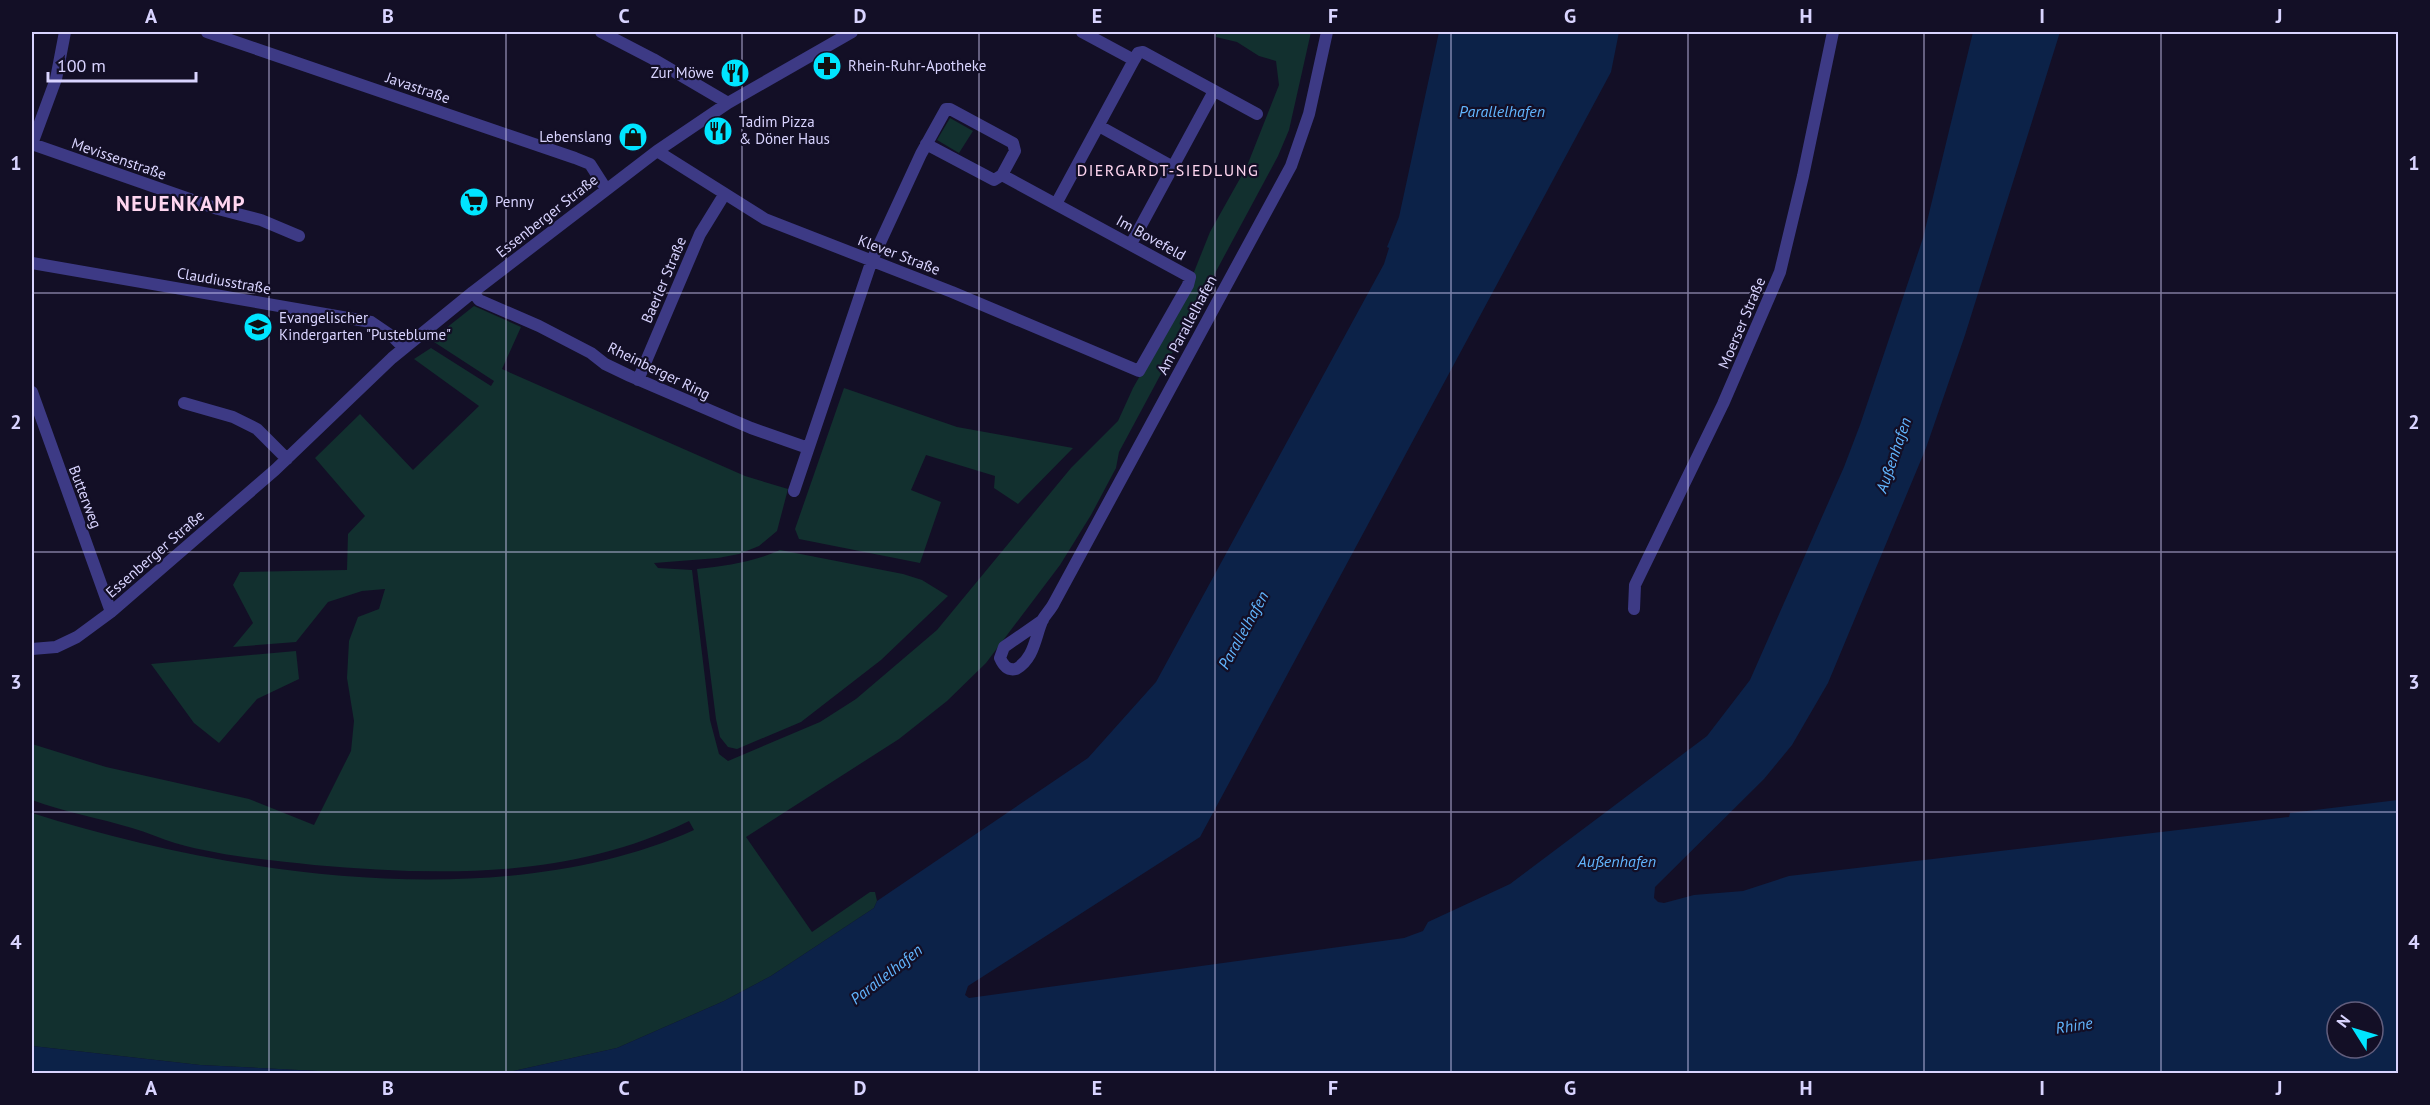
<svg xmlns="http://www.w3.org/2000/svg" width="2430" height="1105" font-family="'PT Sans',sans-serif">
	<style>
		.green { fill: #12302f }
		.water { fill: #0c2248; fill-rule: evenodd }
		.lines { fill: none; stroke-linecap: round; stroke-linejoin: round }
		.minor { stroke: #3d3a85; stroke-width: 12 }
		.grid { fill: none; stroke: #d9d4ff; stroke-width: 1.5; stroke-opacity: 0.55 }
		.labels { text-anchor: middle; stroke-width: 4.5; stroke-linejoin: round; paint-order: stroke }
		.poi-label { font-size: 15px; fill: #d9d4ff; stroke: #130f26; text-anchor: start }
		.street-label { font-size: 15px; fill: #d9d4ff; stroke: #130f26 }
		.water-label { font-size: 16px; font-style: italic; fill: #62b6ff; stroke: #130f26 }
		.neighbourhood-label { font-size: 16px; letter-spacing: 1.5px; fill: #ffd6f0; stroke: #130f26 }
		.district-label { font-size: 21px; font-weight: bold; letter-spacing: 1.5px; fill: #ffd6f0; stroke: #130f26 }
		.neatline { fill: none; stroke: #d9d4ff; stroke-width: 2 }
		.grid-label { font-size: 20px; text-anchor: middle; font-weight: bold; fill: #d9d4ff }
	</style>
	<rect width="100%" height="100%" fill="#130f26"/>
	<path class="green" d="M1217 32H1311L1289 130 1278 156 1119 452 1116 468 1091 515 1060 565 986 663 947 701 899 739 746 837 812 932 870 892H875L877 901 874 908 771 976 724 1001 617 1048 505 1073H356L200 1065 32 1046V813C228 875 500 917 694 830L689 821C571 879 442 876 314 865 268 860 220 856 175 843 161 839 147 832 132 828 99 818 64 812 32 800V744L106 767 249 799 314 825 351 751 354 721 347 678 349 641 358 617 379 609 385 589 362 591 328 602 296 642 233 647 253 623 233 585 240 572 347 570 348 534 365 516 315 458 360 414 413 470 479 406 414 359 431 348 491 386 494 381 431 340 474 306 521 327 502 369 745 476 788 489 777 531 759 546 739 554 718 558 654 563 658 568 692 570 710 720 719 754 728 761 820 722 856 699 937 630 1071 468 1118 421 1133 388 1195 279 1194 272 1210 232 1247 166 1279 85 1276 61 1259 56 1237 42 1216 37Z
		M950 118 973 131 959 153 937 140Z
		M844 388 957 427 1073 448 1018 504 994 488 995 476 926 455 911 490 941 502 920 563 799 539 795 529Z
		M780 550 903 574 922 580 948 596 881 660 801 722 737 749 728 747 720 737 716 719 697 569C726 566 753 562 780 550Z
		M296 651 299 679 257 699 219 743 194 723 151 664Z"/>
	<path class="water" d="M1439 32H1619L1611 72 1200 837 968 986 965 995 969 998 1404 938 1423 931 1428 922 1510 884 1707 736 1750 680 1844 467 1860 425 1923 238 1973 32H2060L1965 335 1926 448 1828 683 1792 745 1764 779 1655 887 1654 898 1658 902 1664 903 1694 895 1743 891 1789 876 2289 817 2290 813 2398 800V1073H505L617 1048 724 1001 771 976 874 908 877 901 1088 758 1156 682 1384 264 1389 248 1387 247 1399 217ZM2337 1012H2373V1048H2337Z
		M32 1046 200 1065 356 1073H32Z"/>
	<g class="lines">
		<path class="minor" d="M207 32 575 158 590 164 606 189
			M601 32 653 59 728 103
			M1082 32 1134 60 1138 53 1143 52 1257 114
			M1099 126 1173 167
			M32 144 218 209 261 220 299 236
			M32 144 56 79 65 32
			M657 151 765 219 952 292 1139 371 1188 285 1190 277 1002 175 994 180 926 144
			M1056 204 1134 60
			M1131 244 1214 91
			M32 263 371 322 393 337 404 348
			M473 292 479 300 539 326 591 353 605 364 630 376 751 428 808 448
			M638 380 700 234 724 195
			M32 392 111 612
			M184 403 233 417 257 429 287 459
			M794 491 872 260 921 154 946 109H950L1013 143 1015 151 1002 175
			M1634 609 1635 585 1723 404 1780 272 1803 176 1833 32
			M1043 620 1004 647 1000 658C1003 665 1008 671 1016 669 1035 658 1035 636 1043 619 1046 614 1051 609 1054 603L1291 166 1309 114 1327 32
			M32 649 56 647 77 637 111 612 275 470 392 358 473 292 657 151 728 103 852 32"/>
	</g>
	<path class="grid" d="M269 32V1074M506 32V1074M742 32V1074M979 32V1074M1215 32V1074M1451 32V1074M1688 32V1074M1924 32V1074M2161 32V1074M32 293H2398M32 552H2398M32 812H2398"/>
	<defs>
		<g id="pharmacy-disc" transform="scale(1.5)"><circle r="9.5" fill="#00e5ff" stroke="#130f26"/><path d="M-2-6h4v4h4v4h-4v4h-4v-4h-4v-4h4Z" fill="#111"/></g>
		<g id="restaurant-disc" transform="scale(1.5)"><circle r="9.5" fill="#00e5ff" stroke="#130f26"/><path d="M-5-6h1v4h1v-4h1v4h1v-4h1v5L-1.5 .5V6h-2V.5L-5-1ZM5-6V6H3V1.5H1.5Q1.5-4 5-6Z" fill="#111"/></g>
		<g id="shop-disc" transform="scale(1.5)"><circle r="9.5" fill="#00e5ff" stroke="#130f26"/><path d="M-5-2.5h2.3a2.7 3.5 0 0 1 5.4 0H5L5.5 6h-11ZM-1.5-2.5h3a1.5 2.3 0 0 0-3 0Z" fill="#111"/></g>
		<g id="supermarket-disc" transform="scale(1.5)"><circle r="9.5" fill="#00e5ff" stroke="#130f26"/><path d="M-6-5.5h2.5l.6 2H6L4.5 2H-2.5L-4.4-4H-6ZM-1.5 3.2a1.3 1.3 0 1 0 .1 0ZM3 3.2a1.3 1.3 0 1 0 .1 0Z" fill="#111"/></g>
		<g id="school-disc" transform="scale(1.5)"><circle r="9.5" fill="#00e5ff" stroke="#130f26"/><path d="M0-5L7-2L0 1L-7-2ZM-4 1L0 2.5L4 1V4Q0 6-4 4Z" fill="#111"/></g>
	</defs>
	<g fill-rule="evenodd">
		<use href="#pharmacy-disc" x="827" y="66"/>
		<use href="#restaurant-disc" x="735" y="73"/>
		<use href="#restaurant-disc" x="718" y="131"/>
		<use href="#shop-disc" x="633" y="137"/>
		<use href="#supermarket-disc" x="474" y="202"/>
		<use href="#school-disc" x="258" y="327"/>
	</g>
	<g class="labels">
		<g class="poi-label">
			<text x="848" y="71">Rhein-Ruhr-Apotheke</text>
			<text x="714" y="78" text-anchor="end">Zur Möwe</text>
			<text x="739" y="127">Tadim Pizza<tspan x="739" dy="17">&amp; Döner Haus</tspan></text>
			<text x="612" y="142" text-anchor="end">Lebenslang</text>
			<text x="495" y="207">Penny</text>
			<text x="279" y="323">Evangelischer<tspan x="279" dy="17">Kindergarten "Pusteblume"</tspan></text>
		</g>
		<g class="street-label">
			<text transform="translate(418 88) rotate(19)" y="5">Javastraße</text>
			<text transform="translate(119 159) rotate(19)" y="5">Mevissenstraße</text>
			<text transform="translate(547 216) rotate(-38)" y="5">Essenberger Straße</text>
			<text transform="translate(1151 238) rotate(29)" y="5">Im Bovefeld</text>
			<text transform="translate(899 255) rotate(21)" y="5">Klever Straße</text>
			<text transform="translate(664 280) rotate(-67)" y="5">Baerler Straße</text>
			<text transform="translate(224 281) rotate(10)" y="5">Claudiusstraße</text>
			<text transform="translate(1742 323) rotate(-67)" y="5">Moerser Straße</text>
			<text transform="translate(1187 325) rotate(-62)" y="5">Am Parallelhafen</text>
			<text transform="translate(659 371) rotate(26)" y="5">Rheinberger Ring</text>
			<text transform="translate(85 497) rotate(69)" y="5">Butterweg</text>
			<text transform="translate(155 554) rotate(-41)" y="5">Essenberger Straße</text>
		</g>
		<g class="water-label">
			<text x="1502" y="117">Parallelhafen</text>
			<text transform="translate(1893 455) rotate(-71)" y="6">Außenhafen</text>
			<text transform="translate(1243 630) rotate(-61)" y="6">Parallelhafen</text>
			<text x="1617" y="867">Außenhafen</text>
			<text transform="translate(886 974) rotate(-38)" y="6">Parallelhafen</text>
			<text transform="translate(2074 1025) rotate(-9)" y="6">Rhine</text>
		</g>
		<g class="neighbourhood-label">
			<text x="1168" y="176">DIERGARDT-SIEDLUNG</text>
		</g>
		<g class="district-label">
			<text x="181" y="211">NEUENKAMP</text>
		</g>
	</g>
	<rect width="2430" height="1105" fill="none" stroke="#130f26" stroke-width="66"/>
	<g transform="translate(2355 1030) rotate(307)"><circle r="28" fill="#130f26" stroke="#625e7d" stroke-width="1.5"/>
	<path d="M0-4.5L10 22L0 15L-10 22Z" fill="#00e5ff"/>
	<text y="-9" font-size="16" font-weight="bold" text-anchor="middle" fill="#d9d4ff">N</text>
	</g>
	<path d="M48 72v9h148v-9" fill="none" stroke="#d9d4ff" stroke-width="3"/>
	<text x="57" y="72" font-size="18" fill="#d9d4ff" stroke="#130f26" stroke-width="4.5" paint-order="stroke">100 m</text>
	<rect x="33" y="33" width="2364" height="1039" class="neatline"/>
	<g class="grid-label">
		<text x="151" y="23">A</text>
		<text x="388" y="23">B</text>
		<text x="624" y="23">C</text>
		<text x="860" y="23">D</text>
		<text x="1097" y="23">E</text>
		<text x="1333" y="23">F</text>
		<text x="1570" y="23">G</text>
		<text x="1806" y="23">H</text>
		<text x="2042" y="23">I</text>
		<text x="2279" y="23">J</text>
		<text x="16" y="170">1</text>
		<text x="2414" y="170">1</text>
		<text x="16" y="429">2</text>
		<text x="2414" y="429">2</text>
		<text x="16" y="689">3</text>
		<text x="2414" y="689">3</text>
		<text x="16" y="949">4</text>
		<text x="2414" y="949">4</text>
		<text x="151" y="1095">A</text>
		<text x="388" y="1095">B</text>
		<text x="624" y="1095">C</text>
		<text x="860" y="1095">D</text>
		<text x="1097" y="1095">E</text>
		<text x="1333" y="1095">F</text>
		<text x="1570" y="1095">G</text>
		<text x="1806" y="1095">H</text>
		<text x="2042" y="1095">I</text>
		<text x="2279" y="1095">J</text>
	</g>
</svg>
